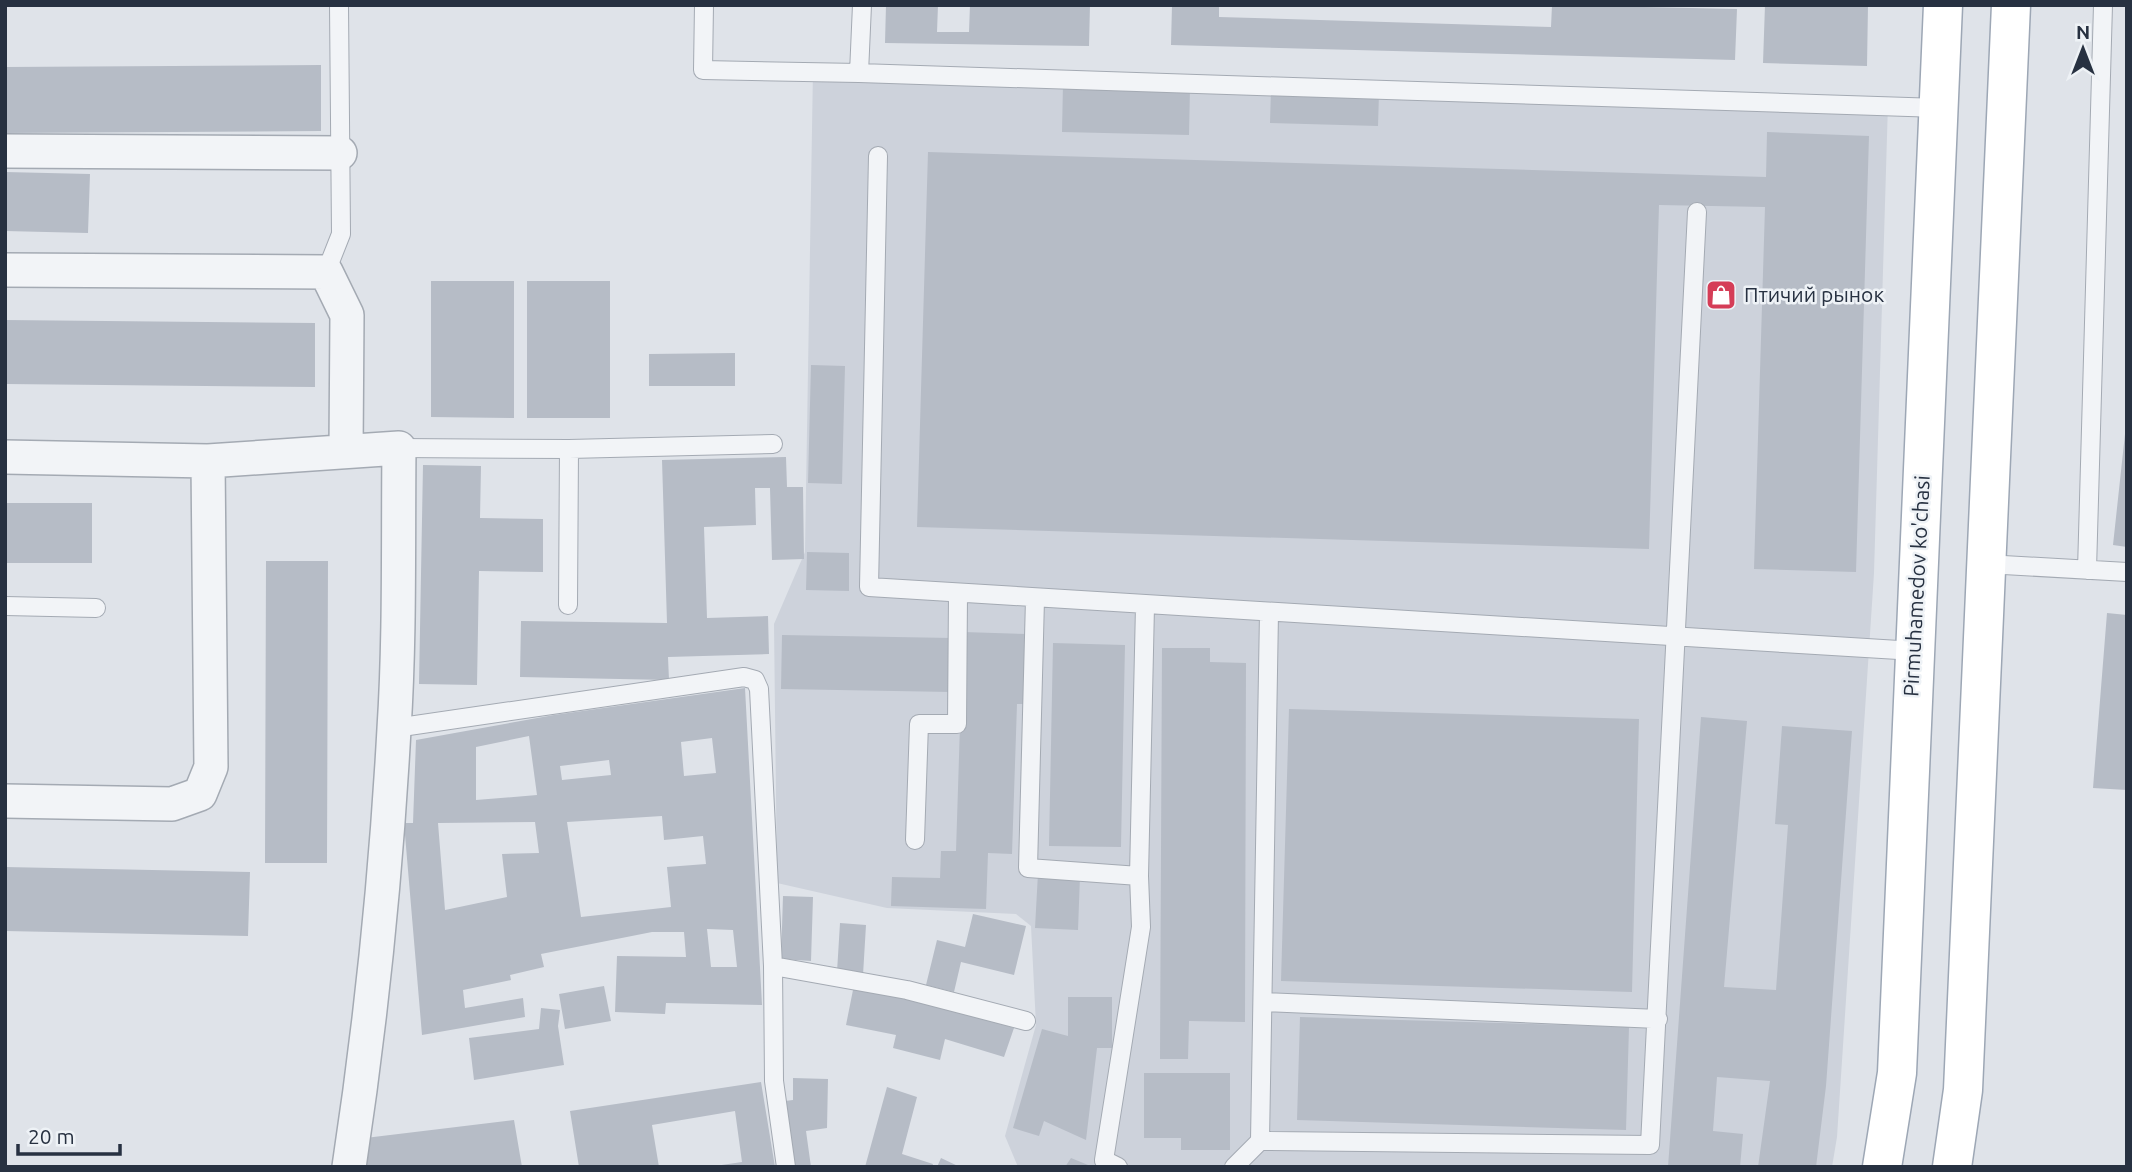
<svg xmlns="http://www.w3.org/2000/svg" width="2132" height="1172" font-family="Ubuntu,sans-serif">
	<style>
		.built { fill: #cdd2db }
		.building { fill: #b6bcc6; fill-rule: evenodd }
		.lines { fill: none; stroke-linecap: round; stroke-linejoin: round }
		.service-casing { stroke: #a4aab3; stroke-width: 20 }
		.minor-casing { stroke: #a4aab3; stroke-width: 36 }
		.primary-casing { stroke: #9da7b5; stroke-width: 41 }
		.service { stroke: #f2f4f7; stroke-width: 18 }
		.minor { stroke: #f2f4f7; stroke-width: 33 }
		.primary { stroke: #fff; stroke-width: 38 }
		.labels { text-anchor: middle; stroke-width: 5; stroke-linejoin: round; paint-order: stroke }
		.poi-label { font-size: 21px; fill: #273141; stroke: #eef2f6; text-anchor: start }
		.street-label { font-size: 21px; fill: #273141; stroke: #eef2f6 }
	</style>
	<rect width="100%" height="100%" fill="#dfe3e9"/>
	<path class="built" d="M813 69 1888 103 1874 573 1837 1137 1832 1167H1018L1005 1136 1036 1025 1031 926 1016 914 887 908 777 883 774 624 805 552Z"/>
	<path class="building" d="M886 5H938L937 32H969L970 5H1090L1089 46 885 43Z
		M1172 5H1219V17L1551 27 1552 5 1737 9 1735 60 1171 45Z
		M1765 5H1868L1867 66 1763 63Z
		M321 65V131L5 133V67Z
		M1063 84 1190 88 1189 135 1062 132Z
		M1271 90 1379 93 1378 126 1270 123Z
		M1767 132 1869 136 1856 572 1754 569 1765 207 1659 205 1649 549 917 527 928 152 1766 177Z
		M5 172 90 174 88 233 5 231Z
		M431 281H514V418L431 417Z
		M527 281H610V418H527Z
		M5 320 315 323V387L5 384Z
		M735 353V386H649V354Z
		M811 365 845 366 842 484 808 483Z
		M2125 434H2127V547L2113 545Z
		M786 457 787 487H803L804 559 772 560 770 488H755L756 525 704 527 707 618 768 616 769 654 668 657 669 680 520 677 521 621 667 623 662 460Z
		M423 465 481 466 480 518 543 519V572L479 571 477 685 419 684Z
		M5 503H92V563H5Z
		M807 552 849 553V591L806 590Z
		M266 561H328L327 863H265Z
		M2107 613 2127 615V790L2093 788Z
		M963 632 1028 634 1026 704H1017L1012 854 988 853 986 909 891 906 892 877 940 878 941 851H956Z
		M782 635 952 638 951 692 781 689Z
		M1053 643 1125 645 1121 847 1049 846Z
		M1162 648H1210V662L1246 663 1245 1022 1189 1021 1188 1059H1160Z
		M745 688 762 1005 666 1003 665 1014 615 1012 617 956 686 957 684 932H652L541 954 544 967 510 975 511 980 463 990 465 1008 523 998 525 1017 422 1035 404 823H413L416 740 554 715ZM529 736 537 795 476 800V747ZM712 738 716 773 684 776 681 742ZM609 760 611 775 562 780 560 766ZM662 816 664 840 703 836 706 864 667 867 671 907 581 917 567 822ZM535 822 539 853 502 854 507 897 445 910 438 823ZM707 929 733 930 737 967H711Z
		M1289 709 1639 719 1632 992 1281 981Z
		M1701 717 1747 721 1724 987 1776 990 1788 825 1775 824 1782 726 1852 731 1826 1086 1816 1167H1758L1770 1081 1717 1077 1713 1131 1743 1134 1740 1167H1668Z
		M5 867 250 872 248 936 5 931Z
		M1038 873 1080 876 1078 930 1035 928Z
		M783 896 813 897 811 961 781 959Z
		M973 914 1026 926 1014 975 961 962 954 992 926 985 937 940 965 947Z
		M840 923 866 925 863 975 837 972Z
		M854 985 953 1008 1014 1028 1004 1057 945 1039 940 1060 893 1048 896 1035 846 1025Z
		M604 986 611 1021 565 1029 559 994Z
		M1068 997H1112V1048H1097L1086 1140 1044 1121 1039 1136 1013 1128 1042 1029 1068 1036Z
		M541 1008 560 1010 558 1026 564 1065 474 1080 469 1038 539 1029Z
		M1300 1017 1629 1027 1626 1130 1297 1120Z
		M1144 1073H1230V1150H1181V1138H1144Z
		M793 1078 828 1079 827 1128 806 1131 811 1167H793L785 1101 793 1100Z
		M761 1082 775 1167H708L742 1162 735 1111 652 1125 659 1167H579L570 1111Z
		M887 1087 917 1097 902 1154 933 1164 932 1167H865Z
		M514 1120 522 1167H358L357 1139Z
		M941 1158 960 1167H937Z
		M1071 1158 1093 1167H1065Z"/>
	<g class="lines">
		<g class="service-casing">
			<path id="service" d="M704 5 703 70 859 73 862 5
				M859 73 1939 108
				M878 156 869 587 1915 651
				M326 272 341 234 339 5
				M399 448 569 449 773 444
				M1986 564 2127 572
				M2087 570 2103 5
				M1035 599 1028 868 1139 876
				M568 605 569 449
				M5 606 96 608
				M1269 613 1260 1141 1650 1145 1697 212
				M395 728 744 677 755 680 759 689 773 966 774 1081 786 1167
				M915 840 919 724H957L958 595
				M773 966 907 990 1026 1021
				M1263 1002 1658 1019
				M1118 1167 1104 1160 1141 927 1139 876 1145 606
				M1234 1167 1260 1141"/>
		</g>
		<g class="minor-casing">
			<path id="minor" d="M5 151 340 153
				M5 270 326 272 347 315 346 450
				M5 457 208 461 399 448C398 542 400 636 394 729 386 876 371 1022 349 1167
				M5 801 172 804 200 794 211 767 208 461"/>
		</g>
		<g class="primary-casing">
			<path id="primary" d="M1882 1167 1897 1073 1943 5
				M1952 1167 1963 1090 2011 5"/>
		</g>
		<use href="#service" class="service"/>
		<use href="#minor" class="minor"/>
		<use href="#primary" class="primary"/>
	</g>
	<defs>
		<g id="shop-square" transform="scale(1.575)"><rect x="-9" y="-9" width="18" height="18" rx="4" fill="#d53d57" stroke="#eef2f6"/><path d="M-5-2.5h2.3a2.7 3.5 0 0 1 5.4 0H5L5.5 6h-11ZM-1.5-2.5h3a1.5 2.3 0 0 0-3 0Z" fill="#fff"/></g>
	</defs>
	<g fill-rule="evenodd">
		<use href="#shop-square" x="1721" y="295"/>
	</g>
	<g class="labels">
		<g class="poi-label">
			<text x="1744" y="302">Птичий рынок</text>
		</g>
		<g class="street-label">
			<text transform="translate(1917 586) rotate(-87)" y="7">Pirmuhamedov ko'chasi</text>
		</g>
	</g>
	<rect width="2132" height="1172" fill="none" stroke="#273141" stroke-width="14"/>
	<g transform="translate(2083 49)" stroke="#eef2f6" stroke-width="5" paint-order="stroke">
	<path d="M0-5L12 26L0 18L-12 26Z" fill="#273141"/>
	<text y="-10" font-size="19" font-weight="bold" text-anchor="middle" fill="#273141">N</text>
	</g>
	<path d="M18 1144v10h102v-10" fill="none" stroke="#273141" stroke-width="3.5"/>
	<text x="28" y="1144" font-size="21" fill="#273141" stroke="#eef2f6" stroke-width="5" paint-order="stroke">20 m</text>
</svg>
